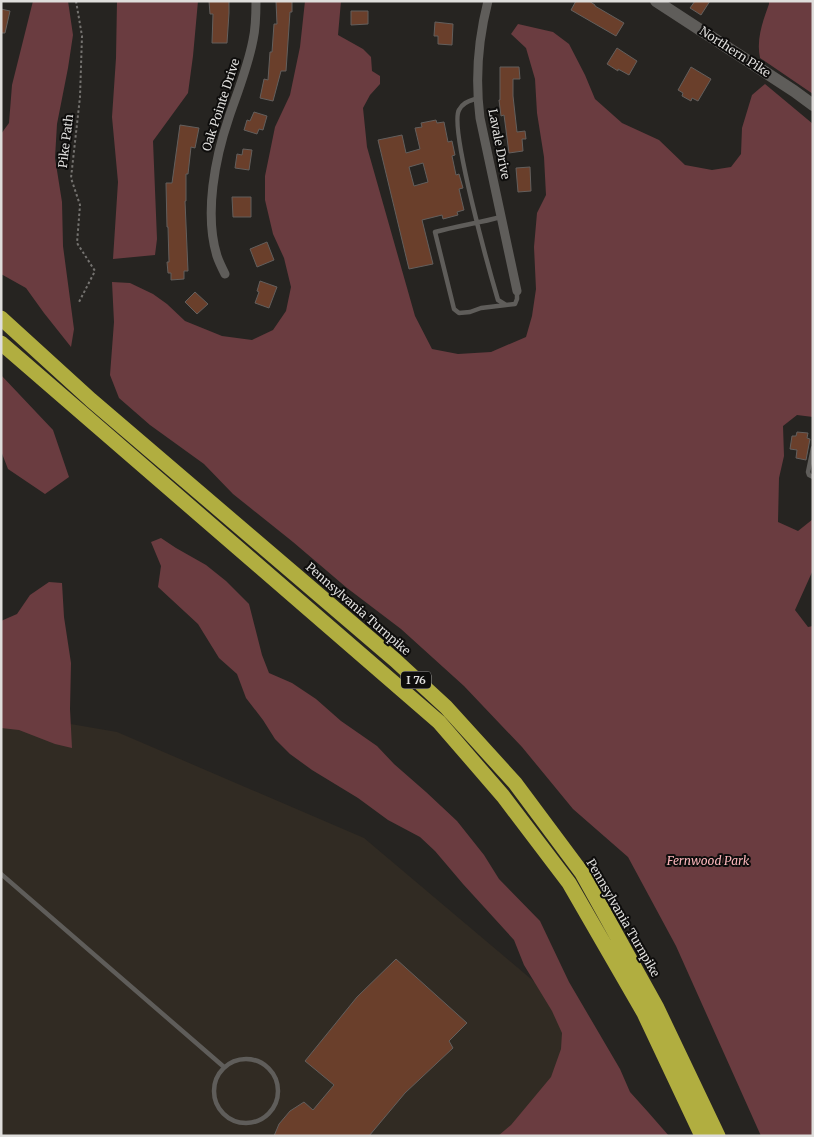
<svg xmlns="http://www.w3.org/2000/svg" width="814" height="1137" font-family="Merriweather,serif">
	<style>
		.built { fill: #312b23 }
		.green { fill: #6a3c40 }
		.building { fill: #6a3f2b; stroke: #635f5d; fill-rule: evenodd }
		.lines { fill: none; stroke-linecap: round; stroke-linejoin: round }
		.path { stroke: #757370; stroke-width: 2; stroke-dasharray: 2.5 2.5; stroke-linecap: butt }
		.service { stroke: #5f5d5a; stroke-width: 4.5 }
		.minor { stroke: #5f5d5a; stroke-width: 9 }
		.secondary { stroke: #5f5d5a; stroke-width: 12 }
		.motorway { stroke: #b1ae40; stroke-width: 15 }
		.labels { text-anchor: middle; stroke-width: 4; stroke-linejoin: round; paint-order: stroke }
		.shield { fill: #0e0d0c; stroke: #a09f9e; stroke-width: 1 }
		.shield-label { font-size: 11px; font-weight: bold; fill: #dfdedc }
		.street-label { font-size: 12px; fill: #dfdedc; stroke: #0e0d0c }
		.park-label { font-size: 12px; font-style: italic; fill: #f9b5ba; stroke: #0e0d0c }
	</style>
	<rect width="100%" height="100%" fill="#262421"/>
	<path class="built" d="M1 712 117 732 364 838 602 1039 509 1136H1Z"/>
	<path class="green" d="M33 1H68L73 35 68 68 57 124 55 158 62 202 63 246 74 329 71 347 44 313 26 288 1 274V134L9 123 12 85Z
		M117 1H198L193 56 188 93 153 141 157 239 155 255 113 259 118 182 112 117 116 58Z
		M305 1H341L338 35 363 49 371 57 372 71 380 76V84L370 95 363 108 367 147 415 316 432 349 458 354 491 352 526 337 532 316 536 289 534 247 537 213 546 195 544 157 537 113 535 79 526 48 511 34 518 24 553 32 569 44 585 75 595 99 622 123 659 140 685 165 712 170 731 167 741 154 742 128 752 95 765 84 813 124V417L797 415 783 426 784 456 779 478 778 522 798 531 813 519V570L795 610 808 627 813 626V1136H761L676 946 628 857 573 809 522 747 464 686 401 629 347 588 293 542 233 494 204 464 150 425 119 398 110 375 114 322 112 282 130 283 153 294 167 304 185 321 222 336 252 340 273 330 286 311 291 287 284 258 273 234 265 200V176L275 127 290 95 300 47Z
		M769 1H813V94L760 58C756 39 763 21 769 4Z
		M1 375 53 430 69 477 45 494 8 469 1 451Z
		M161 538 176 548 206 565 226 581 249 604 262 655 269 673 292 683 316 699 341 721 377 746 394 764 426 792 457 821 484 855 499 879 540 921 569 982 620 1069 630 1092 648 1112 669 1136H498L511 1125 551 1077 561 1049 562 1033 552 1011 524 965 514 940 463 884 435 851 420 837 388 820 358 798 312 770 290 754 275 739 263 720 246 698 237 674 219 658 198 624 158 587 161 566 151 542Z
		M49 582 62 583 64 617 71 663 70 709 72 748 55 744 19 730 1 728V621L17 614 30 595Z"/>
	<path class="building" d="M209 1H229V13L227 43H212L213 14H210Z
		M276 1H292V12H290L286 71H281L273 101 260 98 264 79 268 80 270 52H272L274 24H277Z
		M576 1H589L595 5V6L624 23 616 36 571 10Z
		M695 1H710L701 15 690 8Z
		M1 9 10 11 5 33H1Z
		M351 11H368V24L351 25Z
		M435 22 453 24 452 45 438 44V36H434Z
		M617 48 637 61 629 75 618 69V71L607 64Z
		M500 67H519L520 79H513V96L517 132 525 131 526 139H522L523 151 509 153 504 115 501 116 499 100H500Z
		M691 67 711 79 698 101 692 98 691 101 682 96 683 93 678 90Z
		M254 112 267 116 263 130 259 129 257 134 244 130 247 120 250 121Z
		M436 120 437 123 444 122 448 142 452 141 455 155 452 156 456 175 459 174 463 188 459 189 464 210 457 212 458 215 443 219 442 215 422 220 433 264 409 269 378 140 402 135 406 153 420 149 415 128 422 127 421 123ZM423 163 428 182 414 186 409 167Z
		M180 125 199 128 195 148 191 147 188 174H186V201H185L188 271H184V279L171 280V273H168L167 262H169L168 227H167L166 183H172Z
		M243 149 252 150 249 170 235 168 237 154 242 155Z
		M530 167 531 191 518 192 516 168Z
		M232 197H251V217H233Z
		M267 242 274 260 257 267 250 249Z
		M260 281 277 287 269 308 255 303 259 292 257 291Z
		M195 292 208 304 197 314 185 302Z
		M797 432 808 433 807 438 810 439 806 460 796 458 797 450 790 449 792 436H796Z
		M396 959 467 1023 449 1041 453 1048 405 1093 369 1136H274L279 1124 290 1111 304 1102 313 1110 334 1085 305 1061 357 997Z"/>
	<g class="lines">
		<path class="path" d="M76 1 82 36 80 97 71 178 80 205 77 243 95 271 79 302"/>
		<path class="service" d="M478 98C470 101 463 102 459 110 449 127 490 273 498 300L506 305 515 304 517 299V291
			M501 217C479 223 457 226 435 232L454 309 459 313 470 312 481 308 506 305
			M813 448 808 472 809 475 813 477
			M1 874 224 1067
			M214 1091a32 32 0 1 1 64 0a32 32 0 1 1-64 0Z"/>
		<path class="minor" d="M488 1C478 40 475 79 480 118L517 291
			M225 274C222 268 219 262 217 256 204 214 215 158 229 117 238 91 248 66 253 40 256 27 256 14 256 1"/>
		<path class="secondary" d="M656 1 794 91 813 105"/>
		<path class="motorway" d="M1 318 91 400 395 660 446 707 515 783 582 873 657 1008 718 1136
			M1 343 439 722 503 796 569 883 644 1013 702 1136"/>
	</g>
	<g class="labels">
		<rect class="shield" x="401" y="671.5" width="30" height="17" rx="4"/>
		<g class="shield-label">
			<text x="416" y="684">I 76</text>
		</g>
		<g class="street-label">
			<text transform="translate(735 52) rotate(33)" y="4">Northern Pike</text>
			<text transform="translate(221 105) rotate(-72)" y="4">Oak Pointe Drive</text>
			<text transform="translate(66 141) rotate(-83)" y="4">Pike Path</text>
			<text transform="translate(499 144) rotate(79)" y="4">Lavale Drive</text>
			<text transform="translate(358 609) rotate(41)" y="4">Pennsylvania Turnpike</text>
			<text transform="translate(623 918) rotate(60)" y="4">Pennsylvania Turnpike</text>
		</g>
		<g class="park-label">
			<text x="708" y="865">Fernwood Park</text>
		</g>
	</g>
	<rect width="814" height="1137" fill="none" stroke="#dfdedc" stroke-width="5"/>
</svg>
